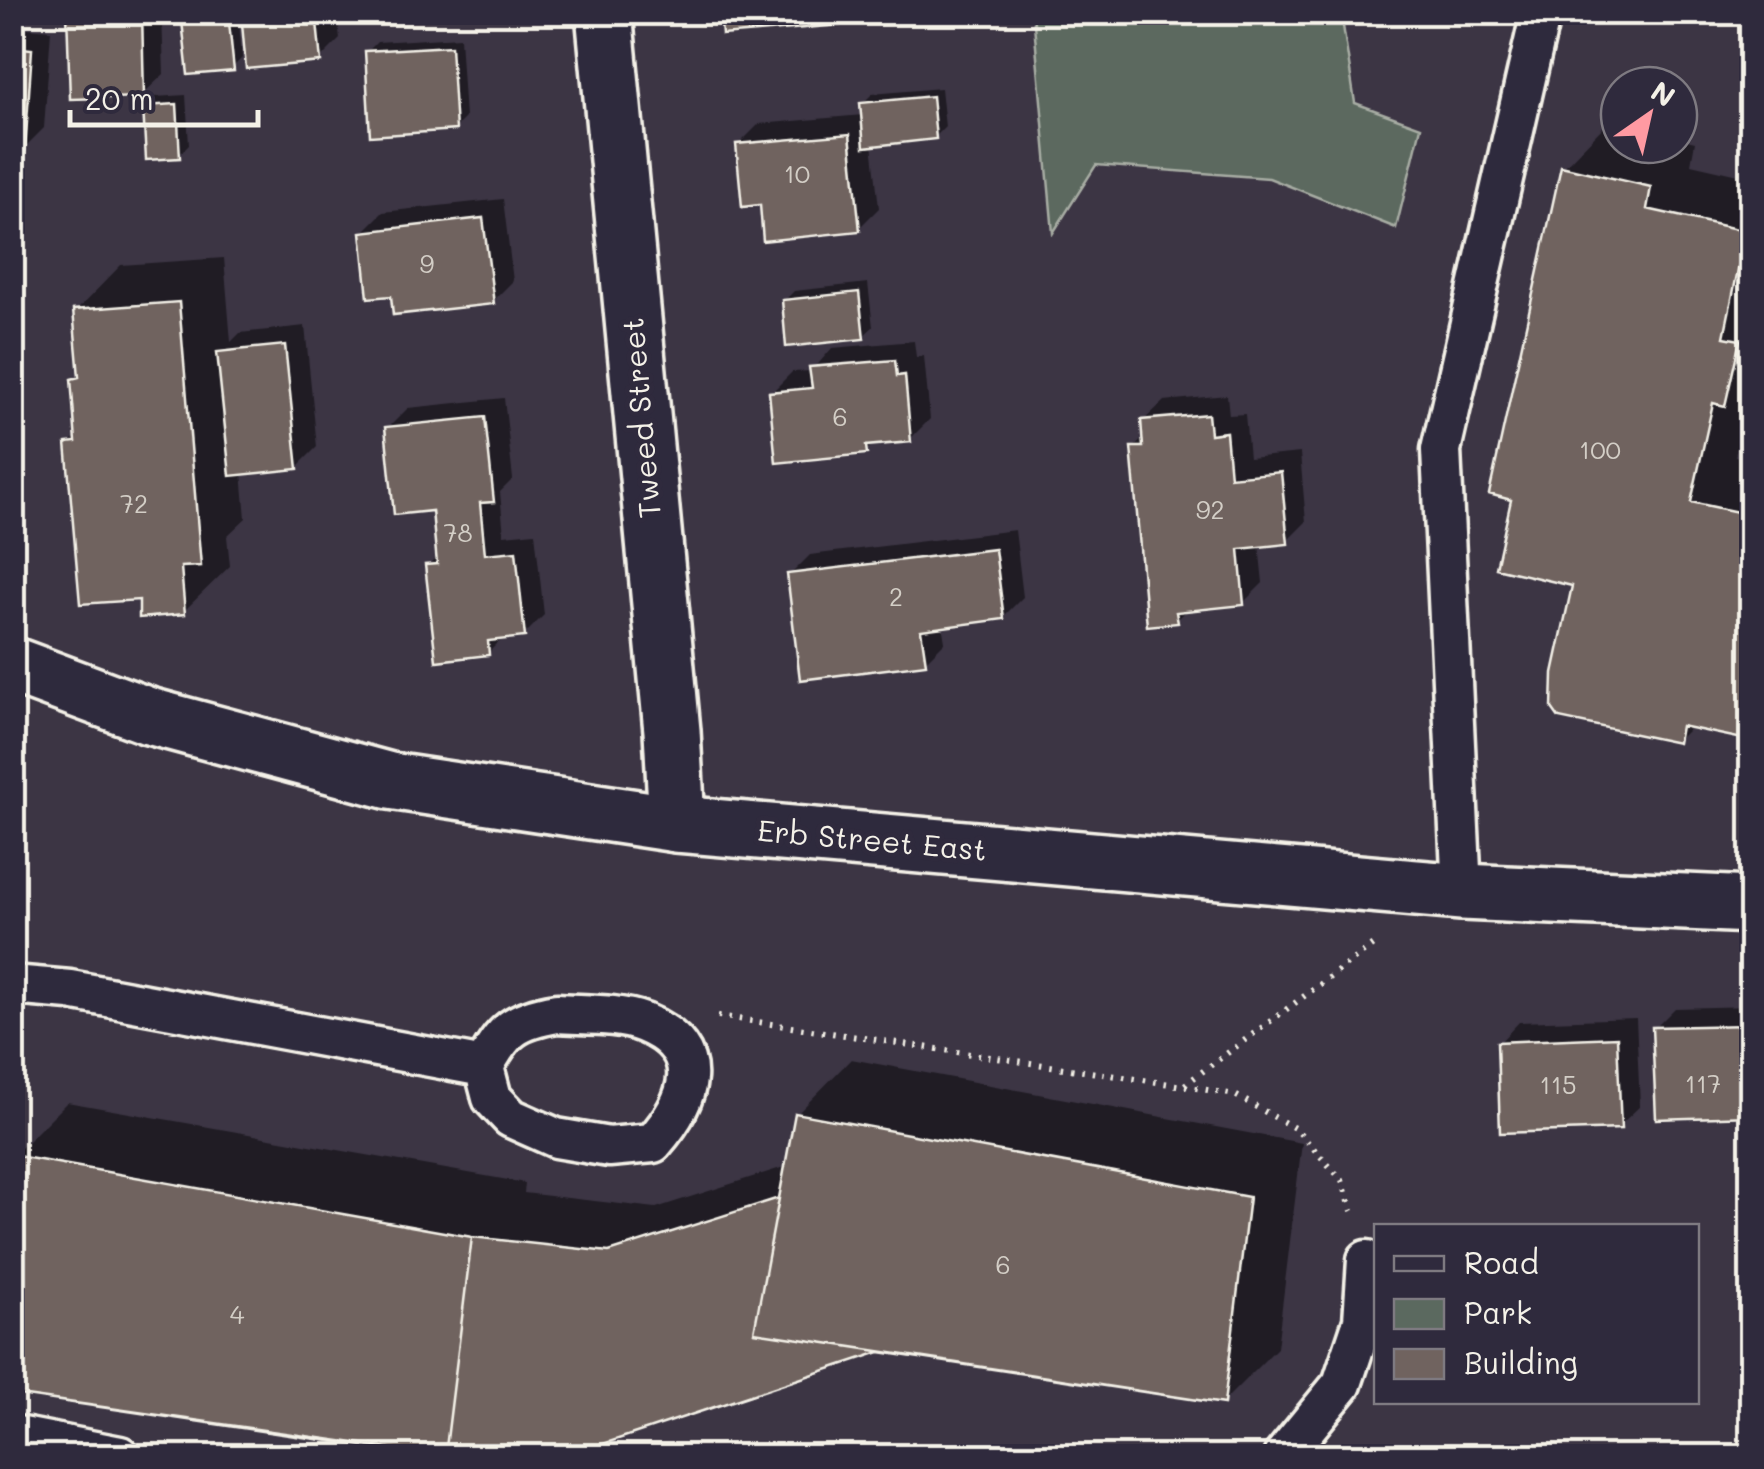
<svg xmlns="http://www.w3.org/2000/svg" width="1764" height="1469" font-family="Mali,sans-serif">
	<style>
		.green { fill: #5b695f; stroke: #a8ada4; stroke-width: 2.5 }
		.shadow { fill: #0007 }
		.building { fill: #70635f; stroke: #f4f1e8; stroke-width: 2.5 }
		.lines { fill: none; stroke-linecap: round; stroke-linejoin: round }
		.service-casing { stroke: #f4f1e8; stroke-width: 45 }
		.minor-casing { stroke: #f4f1e8; stroke-width: 62 }
		.secondary-casing { stroke: #f4f1e8; stroke-width: 62 }
		.path { stroke: #f4f1e8; stroke-width: 6; stroke-dasharray: 2.5 8; stroke-linecap: butt }
		.service { stroke: #2f2a3d; stroke-width: 38 }
		.minor { stroke: #2f2a3d; stroke-width: 55 }
		.secondary { stroke: #2f2a3d; stroke-width: 55 }
		.labels { text-anchor: middle; stroke-width: 10; stroke-linejoin: round; paint-order: stroke }
		.number-label { font-size: 25px; fill: #d3cec6 }
		.street-label { font-size: 30px; fill: #f4f1e8; stroke: #2f2a3d }
	</style>
	<rect width="100%" height="100%" fill="#3c3544"/>
	<filter id="ink" filterUnits="userSpaceOnUse"><feTurbulence type="fractalNoise" baseFrequency=".01" numOctaves="2"/><feDisplacementMap in="SourceGraphic" scale="20" xChannelSelector="R" yChannelSelector="G"/><feConvolveMatrix kernelMatrix="1 2 1 2 8 2 1 2 1" color-interpolation-filters="sRGB"/></filter>
	<g filter="url(#ink)">
		<path class="green" d="M1033 13H1341L1355 103 1421 127 1396 228 1269 178 1096 165 1053 233Z"/>
		<path class="shadow" d="M70 12H162L164 74 143 94Z
			M184 12H238L242 58 232 68Z
			M243 12H337L340 39 320 59Z
			M12 27 51 30 44 128 24 148 12 147Z
			M460 37 465 118 455 128 367 52 377 42Z
			M941 88 945 127 935 137 872 143 879 208 859 228 762 202 739 144 759 124 863 115 862 104 872 94Z
			M186 95 189 145 179 155 146 107 155 97Z
			M1608 122 1619 125V145H1679V138L1695 142 1691 164 1752 178V381L1735 456 1752 460V738L1692 726 1677 741 1575 584 1514 498 1563 168Z
			M503 199 513 281 493 301 393 293 363 232 383 212Z
			M224 258 231 342 240 333 305 326 317 447 297 467 242 472 246 518 227 536 230 566 184 611 141 597 69 444 78 435 74 380 81 373 76 311 121 265Z
			M868 283 873 327 863 336 784 301 794 291Z
			M914 341 916 357 924 356 930 419 910 439 875 442 866 451 772 392 792 372 812 371 832 348Z
			M1227 395 1229 415 1245 414 1249 458 1300 453 1306 522 1286 542 1259 544 1263 583 1243 603 1189 608 1176 621 1133 448 1145 437 1143 421 1164 401Z
			M504 398 513 479 500 492 504 535 535 532 544 615 524 635 504 637 488 653 428 566 439 555 434 509 388 428 408 408Z
			M1015 530 1023 597 1003 617 942 624 945 642 925 662 790 575 810 555Z
			M1752 1006V1114L1655 1028 1675 1008Z
			M1636 1018 1640 1106 1619 1126 1499 1043 1519 1022Z
			M851 1059 1302 1143 1277 1348 1223 1402 879 1349 560 1456H449L12 1392 13 1156 67 1102 525 1183 524 1193 656 1208 787 1166 797 1114Z"/>
		<path class="building" d="M67 12H142L144 97 70 99Z
			M181 12H228L234 71 188 75Z
			M241 12H316L321 62 246 69Z
			M720 12H839L840 25 722 35Z
			M451 46 456 130 370 136 365 51Z
			M12 47 32 49 25 151 12 150Z
			M932 96 936 139 864 147 860 103Z
			M177 104 180 158 146 160 143 106Z
			M850 134 860 231 763 241 760 205 742 207 736 144Z
			M1561 166 1651 187 1647 209 1746 231 1724 337 1740 340 1725 406 1713 403 1691 502 1752 515V741L1681 726 1678 743 1559 718 1552 708 1553 673 1572 586 1496 568 1511 500 1489 494Z
			M483 218 494 304 393 315 391 296 368 298 361 232Z
			M859 292 864 339 786 347 782 300Z
			M179 302 201 566 181 567 185 614 139 618V600L80 604 66 443 76 442 71 379 79 377 73 310Z
			M285 345 298 469 230 476 217 352Z
			M895 360 897 376 905 375 911 442 866 446 867 454 776 463 769 392 812 388 809 367Z
			M1208 414 1210 434 1226 432 1230 477 1281 472 1288 544 1239 549 1244 605 1176 612 1178 623 1147 626 1131 447H1143L1141 420Z
			M485 417 494 502 480 503 485 554 516 551 525 637 488 641 489 655 436 661 425 565 437 564 432 511 394 515 385 427Z
			M995 549 1004 619 921 630 926 664 800 680 787 574Z
			M1750 1025 1752 1116 1656 1119 1652 1027Z
			M1617 1037 1621 1129 1500 1133 1497 1042Z
			M795 1113 1249 1197 1224 1404 880 1352 567 1456H431L12 1394V1155L472 1237 609 1252 779 1198Z
			M795 1113 1249 1197 1224 1404 754 1332Z
			M12 1155 472 1237 445 1456 12 1394Z"/>
		<g class="lines">
			<g class="service-casing">
				<path id="service" d="M1462 892 1441 450 1541 12
					M12 985 70 990 484 1067
					M557 1013C585 1015 618 1013 644 1023 710 1050 690 1101 653 1143L609 1147 556 1138 511 1118 492 1098 484 1067C503 1030 515 1020 557 1013Z
					M12 1435 120 1456
					M1283 1456 1342 1384 1363 1321 1367 1260"/>
			</g>
			<g class="minor-casing">
				<path id="minor" d="M604 12 672 731 677 824"/>
			</g>
			<g class="secondary-casing">
				<path id="secondary" d="M12 665 149 716 390 781 677 824 1462 892 1752 905"/>
			</g>
			<path class="path" d="M718 1016 1183 1086 1373 945
				M1185 1086 1235 1095 1296 1129 1342 1180 1352 1211"/>
			<use href="#service" class="service"/>
			<use href="#minor" class="minor"/>
			<use href="#secondary" class="secondary"/>
		</g>
	</g>
	<g class="labels">
		<g class="number-label">
			<text x="797" y="183">10</text>
			<text x="427" y="273">9</text>
			<text x="840" y="426">6</text>
			<text x="1600" y="459">100</text>
			<text x="134" y="513">72</text>
			<text x="1210" y="519">92</text>
			<text x="458" y="542">78</text>
			<text x="896" y="606">2</text>
			<text x="1703" y="1093">117</text>
			<text x="1558" y="1094">115</text>
			<text x="1003" y="1274">6</text>
			<text x="237" y="1324">4</text>
		</g>
		<g class="street-label">
			<text transform="translate(642 418) rotate(-95)" y="10">Tweed Street</text>
			<text transform="translate(872 841) rotate(5)" y="10">Erb Street East</text>
		</g>
	</g>
	<rect width="1764" height="1469" fill="none" stroke="#2f2a3d" stroke-width="50"/>
	<rect x="25" y="25" width="1714" height="1419" fill="none" stroke="#f4f1e8" stroke-width="4" filter="url(#ink)"/>
	<rect x="1374" y="1224" width="325" height="180" fill="#2f2a3d" stroke="#7e7a81" stroke-width="2.5"/>
	<rect x="1394" y="1256" width="50" height="15" fill="#2f2a3d" stroke="#7e7a81" stroke-width="2.5"/>
	<text x="1464" y="1274" font-size="30" fill="#f4f1e8">Road</text>
	<rect x="1394" y="1299" width="50" height="30" fill="#5b695f" stroke="#7e7a81" stroke-width="2.5"/>
	<text x="1464" y="1324" font-size="30" fill="#f4f1e8">Park</text>
	<rect x="1394" y="1349" width="50" height="30" fill="#70635f" stroke="#7e7a81" stroke-width="2.5"/>
	<text x="1464" y="1374" font-size="30" fill="#f4f1e8">Building</text>
	<g transform="translate(1649 115) rotate(34)"><circle r="48" fill="#2f2a3d" stroke="#7e7a81" stroke-width="2.5"/>
	<path d="M0-8L18 38L0 25L-18 38Z" fill="#ff9aa2"/>
	<text y="-15" font-size="28" font-weight="bold" text-anchor="middle" fill="#f4f1e8">N</text>
	</g>
	<path d="M70 110v15h188v-15" fill="none" stroke="#f4f1e8" stroke-width="5"/>
	<text x="85" y="110" font-size="30" fill="#f4f1e8" stroke="#2f2a3d" stroke-width="8" paint-order="stroke">20 m</text>
</svg>
